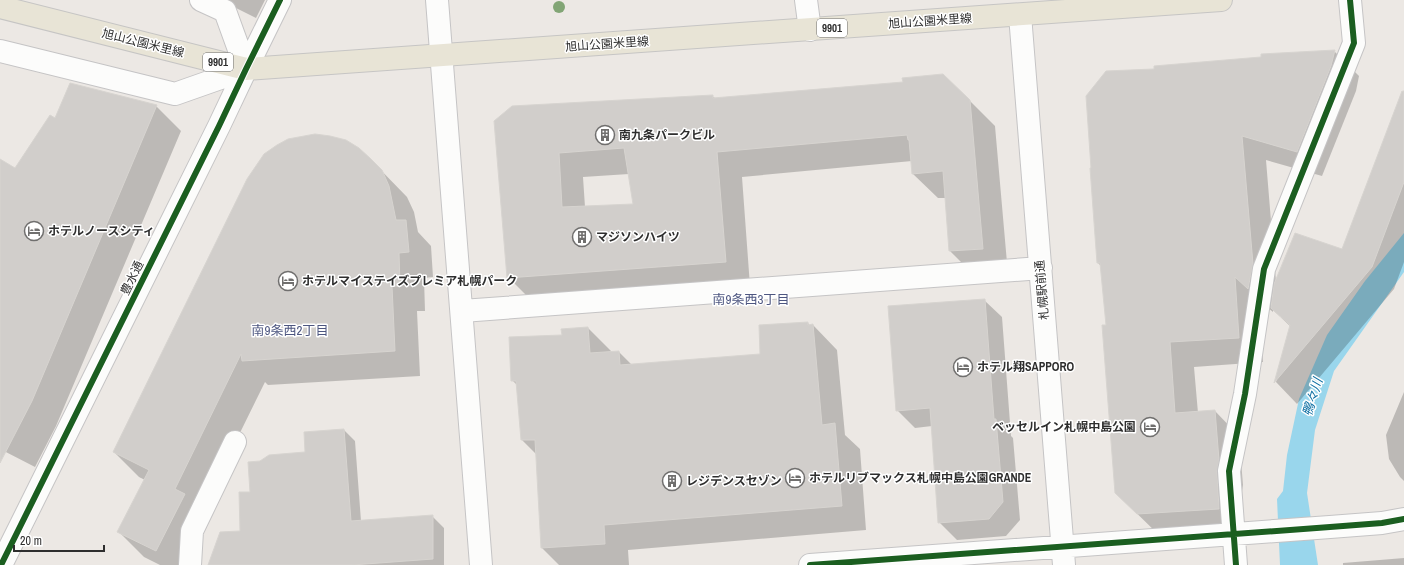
<svg xmlns="http://www.w3.org/2000/svg" width="1404" height="565" font-family="'Archivo Narrow','Noto Sans JP',sans-serif">
	<style>
		.water { fill: #99d6ec }
		.shadow { fill: #0003; fill-rule: evenodd }
		.building { fill: #d1cecb; stroke: #d7d4d0; fill-rule: evenodd }
		.lines { fill: none; stroke-linecap: round; stroke-linejoin: round }
		.minor-casing { stroke: #c5c4c5; stroke-width: 24 }
		.major-casing { stroke: #c6c5c4; stroke-width: 24 }
		.minor { stroke: #fcfcfb; stroke-width: 22 }
		.major { stroke: #e8e4d6; stroke-width: 22 }
		.cycleway-casing { stroke: #fff; stroke-width: 8 }
		.cycleway { stroke: #1b5e20; stroke-width: 6 }
		.tree { fill: #82a575 }
		.labels { text-anchor: middle; stroke-width: 3; stroke-linejoin: round; paint-order: stroke }
		.shield { fill: #fff; stroke: #6d6d6d; stroke-width: 1 }
		.shield-label { font-size: 11px; font-weight: bold; fill: #2e2e2e }
		.street-label { font-size: 12px; fill: #2e2e2e; stroke: #fff }
		.poi-label { font-size: 12px; font-weight: bold; fill: #2e2e2e; stroke: #fff; text-anchor: start }
		.neighbourhood-label { font-size: 13px; fill: #4d5680; stroke: #fff }
		.water-label { font-size: 13px; font-style: italic; fill: #0d6fa3; stroke: #fff }
	</style>
	<rect width="100%" height="100%" fill="#ece8e4"/>
	<path class="water" d="M1404 233V272L1334 371 1315 430 1307 493 1318 565H1280L1277 499 1283 491 1287 455 1299 399 1327 335 1365 281Z"/>
	<path class="shadow" d="M220 0H265L256 18Z
		M1334 51 1359 76 1356 91 1322 176 1266 160 1276 282 1342 251 1404 90V262L1394 289 1297 404 1276 382 1291 327 1273 310V312L1259 300 1263 362 1194 367 1198 413 1215 411 1239 436 1243 485 1241 497 1244 533 1163 539 1116 493 1107 326 1101 266 1098 263 1091 169 1155 70Z
		M712 96 715 98 970 101 995 126 1008 274 975 276 950 251 946 198H938L913 174 912 161 742 177 750 286 533 302 508 277 495 122ZM629 174 634 205 585 207 583 177Z
		M156 106 181 131 56 426 35 467 0 449V160L16 169 55 119Z
		M371 160 407 197 414 212 418 232 431 246 433 277 424 278 425 311H417L420 376 268 385 265 382 201 512 187 565H160L144 557 119 532 145 480 139 477 114 452Z
		M984 300 1002 317 1011 436 1013 438 1020 520 1006 536 957 540 939 522 932 426 915 428 897 410Z
		M808 323 810 326 813 325 837 350 845 435 860 449 866 530 628 550 629 565H559L542 548 537 455 522 440 517 385 512 380 563 336 588 328 613 353 619 352 632 365 761 355Z
		M1404 392V481L1400 477 1389 459 1386 435Z
		M344 430 355 441 361 521 432 516 444 528V565H209L241 532 251 493 261 462 306 453Z
		M1404 558V565H1343V563Z"/>
	<path class="building" d="M1335 50 1331 66 1297 152 1242 136 1253 264 1248 289 1235 277 1239 338 1170 342 1175 413 1215 410 1219 460 1217 472 1219 509 1137 514 1115 493 1102 325H1106L1100 263H1097L1090 168H1091L1086 96 1106 71 1154 69V66L1261 57V54Z
		M943 74 970 100 983 249 949 251 943 171 912 174 909 140H908L907 135 717 152 726 262 507 278 494 121 512 106 713 95V98L903 82 902 78ZM624 148 633 204 562 207 559 153Z
		M70 83 157 105 32 401 0 463V159L15 168 50 115 55 118Z
		M1402 91 1404 92V182L1372 267 1274 383 1290 325 1271 308 1274 284 1295 233 1342 249Z
		M315 134 330 136 346 140 359 148 371 159 382 170 389 186 396 220H406L409 252 399 253 400 286H392L395 351 242 361 241 354 175 489 185 494 156 551 117 532 149 470 113 452 247 179 264 154 277 145 288 139Z
		M985 299 994 419H996L1003 502 989 519 938 523 930 408 896 411 888 306Z
		M808 322V325L813 324 822 425 835 423 842 506 604 525 605 544 541 548 535 440H521L516 381H511L509 337 562 335 561 329 588 327 590 353 619 351 620 365 760 354 759 325Z
		M344 429 351 521 433 515V559L352 565H208L220 532 240 531 239 492H250L248 462 260 461 269 455 305 452 304 432Z"/>
	<g class="lines">
		<g class="minor-casing">
			<path id="minor" d="M437 0 481 565
				M806 0 810 30
				M1020 15 1064 565
				M0 51 175 94 246 69 225 11 201 0
				M462 311 1041 268
				M1 565 219 126 246 69 280 0
				M190 565 192 531 235 442
				M810 565 1330 527 1382 523 1404 519
				M1236 565 1229 471 1245 394 1264 269 1354 43 1350 0"/>
		</g>
		<g class="major-casing">
			<path id="major" d="M0 7 246 69 1221 0"/>
		</g>
		<use href="#minor" class="minor"/>
		<use href="#major" class="major"/>
		<g class="cycleway-casing">
			<path id="cycleway" d="M1 565 219 126 246 69 280 0
				M810 565 1330 527 1382 523 1404 519
				M1236 565 1229 471 1245 394 1264 269 1354 43 1350 0"/>
		</g>
		<use href="#cycleway" class="cycleway"/>
	</g>
	<circle class="tree" cx="559" cy="7" r="6"/>
	<defs>
		<g id="building-ring" transform="scale(1)"><circle r="9.5" fill="#fff" stroke="#706f6e" stroke-width="1.5"/><path d="M-4-6H4V6H1V3H-1V6H-4ZM-2.5-4.3h1.7v1.8h-1.7ZM.8-4.3h1.7v1.8H.8ZM-2.5-1h1.7V.8h-1.7ZM.8-1h1.7V.8H.8Z" fill="#706f6e"/></g>
		<g id="hotel-ring" transform="scale(1)"><circle r="9.5" fill="#fff" stroke="#706f6e" stroke-width="1.5"/><path d="M-6-4.5h1.5V1H6V5H4.5V3h-9V5H-6ZM-4 0a1.8 1.8 0 1 1 3.6 0ZM.5 0V-2.5h3Q6-2.5 6 0Z" fill="#706f6e"/></g>
	</defs>
	<g fill-rule="evenodd">
		<use href="#building-ring" x="605" y="135"/>
		<use href="#hotel-ring" x="34" y="231"/>
		<use href="#building-ring" x="582" y="237"/>
		<use href="#hotel-ring" x="288" y="281"/>
		<use href="#hotel-ring" x="963" y="367"/>
		<use href="#hotel-ring" x="1150" y="427"/>
		<use href="#hotel-ring" x="795" y="478"/>
		<use href="#building-ring" x="672" y="481"/>
	</g>
	<g class="labels">
		<g class="shield">
			<rect x="817" y="19" width="30" height="18" rx="3"/>
			<rect x="203" y="53" width="30" height="18" rx="3"/>
		</g>
		<g class="shield-label">
			<text x="832" y="32">9901</text>
			<text x="218" y="66">9901</text>
		</g>
		<g class="street-label">
			<text transform="translate(930 21) rotate(-4)" y="4">旭山公園米里線</text>
			<text transform="translate(143 43) rotate(14)" y="4">旭山公園米里線</text>
			<text transform="translate(607 44) rotate(-4)" y="4">旭山公園米里線</text>
			<text transform="translate(132 278) rotate(-64)" y="4">豊水通</text>
			<text transform="translate(1042 290) rotate(-95)" y="4">札幌駅前通</text>
		</g>
		<g class="poi-label">
			<text x="619" y="139">南九条パークビル</text>
			<text x="48" y="235">ホテルノースシティ</text>
			<text x="596" y="241">マジソンハイツ</text>
			<text x="302" y="285">ホテルマイステイズプレミア札幌パーク</text>
			<text x="977" y="371">ホテル翔SAPPORO</text>
			<text x="1136" y="431" text-anchor="end">ベッセルイン札幌中島公園</text>
			<text x="809" y="482">ホテルリブマックス札幌中島公園GRANDE</text>
			<text x="686" y="485">レジデンスセゾン</text>
		</g>
		<g class="neighbourhood-label">
			<text x="751" y="304">南9条西3丁目</text>
			<text x="290" y="335">南9条西2丁目</text>
		</g>
		<g class="water-label">
			<text transform="translate(1312 397) rotate(-73)" y="5">鴨々川</text>
		</g>
	</g>
	<path d="M14 545v6h90v-6" fill="none" stroke="#2e2e2e" stroke-width="2"/>
	<text x="20" y="545" font-size="12" fill="#2e2e2e" stroke="#ffffff" stroke-width="3" paint-order="stroke">20 m</text>
</svg>
